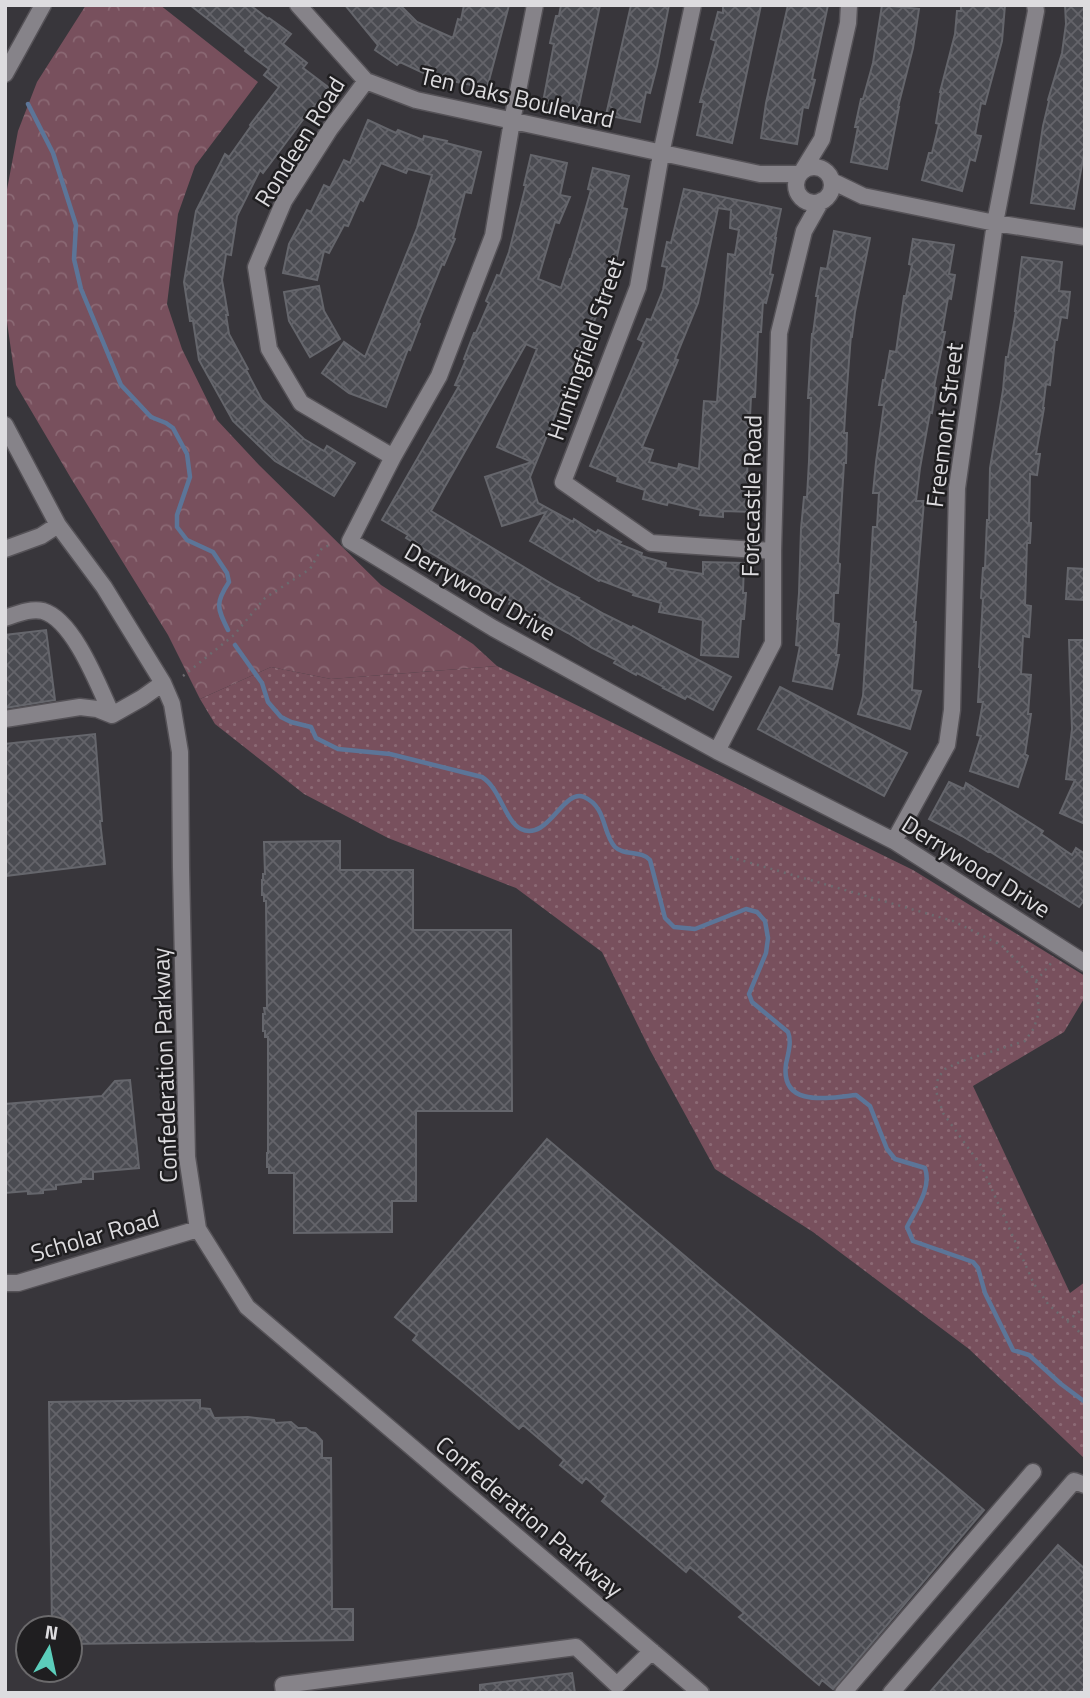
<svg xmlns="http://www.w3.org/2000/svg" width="1090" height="1698" font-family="'Titillium Web',sans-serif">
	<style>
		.grass { fill: url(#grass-dots) }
		.forest { fill: url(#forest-crowns) }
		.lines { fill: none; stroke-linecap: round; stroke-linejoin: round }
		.stream { stroke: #5c7598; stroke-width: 4.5 }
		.building { fill: url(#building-cross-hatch); stroke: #65666c; stroke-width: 2; fill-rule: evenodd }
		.minor-casing { stroke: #555257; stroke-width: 19 }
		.path { stroke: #6c6a6f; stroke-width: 2.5; stroke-dasharray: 2 5; stroke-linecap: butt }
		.minor { stroke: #868389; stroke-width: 16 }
		.labels { text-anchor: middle; stroke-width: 5; stroke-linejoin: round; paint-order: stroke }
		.street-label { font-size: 24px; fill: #dddcdf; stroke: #1f1e20 }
	</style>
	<defs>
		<pattern id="grass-dots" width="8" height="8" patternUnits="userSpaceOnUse" patternTransform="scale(1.75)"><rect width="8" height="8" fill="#78505d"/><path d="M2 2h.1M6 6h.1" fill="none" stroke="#8b6974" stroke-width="1.8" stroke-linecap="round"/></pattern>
		<pattern id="forest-crowns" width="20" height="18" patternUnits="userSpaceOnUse" patternTransform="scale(1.75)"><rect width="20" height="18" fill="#78505d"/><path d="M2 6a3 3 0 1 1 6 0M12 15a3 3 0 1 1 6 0" fill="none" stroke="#8b6974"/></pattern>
		<pattern id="building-cross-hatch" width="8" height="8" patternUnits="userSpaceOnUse" patternTransform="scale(1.75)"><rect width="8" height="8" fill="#4a4b51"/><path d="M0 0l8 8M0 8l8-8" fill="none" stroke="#64646a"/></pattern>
	</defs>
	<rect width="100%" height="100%" fill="#38363b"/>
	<path class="grass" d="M497 666 913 870 1085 976V997L1064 1032 973 1086 1070 1293 1085 1282V1459L969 1349 813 1232 715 1169 650 1050 602 952 516 888 388 838 304 794 215 724 200 699 271 667 331 679Z"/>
	<path class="forest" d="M86 5H160L258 82 195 166 178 214 167 304 182 349 217 420 259 465 381 585 473 644 497 666 331 679 271 667 200 699 168 635 72 480 16 385 5 308V200L18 131 37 82Z"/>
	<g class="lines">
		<path class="stream" d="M28 104 53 153 76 225 74 259 81 289 121 385 151 417 166 423 173 428 187 454 190 477 177 515V527L187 540 213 552 227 573 229 582C215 603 217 608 228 630
			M235 645 262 683 268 702 281 717 291 722 311 727 316 738 338 749 390 754 482 777C500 788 505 821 521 829 548 842 563 788 584 797 607 807 602 833 615 847 624 856 641 850 650 860L665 918 674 927 695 929 746 909 757 912 765 921 768 938 766 953 749 994 752 1002 788 1032C792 1042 788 1054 786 1064 780 1108 828 1098 856 1095L870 1106 887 1149 895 1159 925 1168C932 1188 916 1209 907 1227L913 1241 973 1262 978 1268 985 1293 1013 1350 1029 1355 1061 1384 1085 1402"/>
	</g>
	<path class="building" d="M190 5H250L268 19 269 18 291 34 283 44 307 63 303 68 332 90 313 116 308 113 263 173 260 170 237 216 231 255 226 254 222 280 228 315H226L229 334 248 369 246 370 262 400 304 439 324 451 327 446 355 463 334 496 275 461 233 421 199 360 193 321H190L184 282 196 211 225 154 229 157 251 126 250 125 279 87 264 75 269 69 245 51 246 49Z
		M345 5H400L417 22 453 38 458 19 461 20 464 5H509L487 88 432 77 400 62 397 65 375 50 378 45Z
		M561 5H600L578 110 543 102 554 44 550 43 556 16H559Z
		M631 5H669L657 66 650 93 646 92 640 122 606 115Z
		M723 5H761L732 143 697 135 704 102H700L716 41 711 39 718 12 723 13Z
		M788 5H828L812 79 815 80 808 108 803 107 797 144 761 138 766 103Z
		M882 5 919 9 913 48 898 107H899L887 169 851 162 858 127H855L861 99H863L873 63Z
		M961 5H1005L1002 41 985 104 981 103 975 135 981 136 975 161 970 159 962 191 922 180 929 153H932L939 124 936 123 941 92H940L955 34 957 11H961Z
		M1065 5H1085V148L1074 209 1031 203 1043 126 1049 101 1048 100 1062 53 1066 24Z
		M368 120 396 133 398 130 423 140 424 136 447 141 446 143 481 152 471 193 465 192 453 238 455 239 444 265 442 264 418 323 420 324 410 350 408 349 386 407 349 393 322 373 344 342 365 357 417 228 432 175 408 169 406 173 381 163 363 201 360 199 348 226 344 225 329 253 324 251 317 280 283 273 289 244 307 210 311 212 324 185 330 188 344 160 350 163Z
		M531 155 567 163 560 195 570 197 559 223 555 222 538 279 561 288 570 259H571L591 190 588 189 593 168 629 176 622 208 627 209 614 271 605 299H603L591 329 589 328 576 359 578 360 530 477 538 503 573 522 574 519 596 533 598 530 621 542 619 544 642 553 641 556 666 563 665 568 703 574V562L744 563 743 593H746L744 619H741L738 657 701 655 703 620 659 612 661 603 633 595 634 593 600 580 599 581 530 541 546 512 502 526 485 477 532 462 497 447 537 349 526 344 431 511 557 587 579 598 578 599 604 614 632 628 633 626 731 677 713 710 687 696 685 699 663 688 664 687 637 673 636 675 614 663 616 660 592 648 568 633 535 615 534 618 509 604 511 601 406 538 408 535 382 520 459 386 455 385 466 360 464 359 474 333H476L489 303 486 301 497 275 500 276 509 252 526 185H524Z
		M684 189 781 209 775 238H776L770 274 773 275 766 303 763 302 761 332H758L755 397H751L747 475H754L753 512 723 511V517L700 515 701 510 668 502 667 505 643 499 645 490 617 481 618 477 590 466 644 342 638 339 647 319 651 320 663 290 667 267 662 266 667 242 671 243ZM718 208 731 210 730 228 739 230 735 255 728 254 717 402 704 401 699 469 679 464 678 469 649 462 653 450 642 447 678 360 675 359 698 303Z
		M834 231 870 238 855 312 852 336 851 335 846 400 844 433H847L846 463H844L838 563 840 564 838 593H834L833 623 839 624 836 655H839L832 689 793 681 800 646 796 645 798 619H797L799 593 801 529 804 497H807L809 461 811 398H808L812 334H813L818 296H816L821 268 827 269Z
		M913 239 954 245 949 274 955 275 951 299 948 298 942 332H945L934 387 936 388 932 413 930 412 920 468 916 501H924L914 622H916L912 690 921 691 910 729 858 714 863 696 873 527H877L879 493H873L876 462 884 405H879L883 380H885L890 351 896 352 904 296H906L912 265 909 264Z
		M1022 257 1062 262 1059 291 1070 292 1067 318 1061 317 1057 340H1055L1050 385 1046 384 1043 408H1044L1036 454H1040L1037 475 1030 474 1029 523H1031L1030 543H1027L1025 605 1031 606 1029 637 1023 636 1021 674 1031 675 1028 714H1031L1025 754 1028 756 1018 787 970 771 981 736 977 735 983 702H978L980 667H979L983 599 981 598 983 568H985L987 520H989L990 468 1003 390 1006 357H1008L1016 311H1015Z
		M319 286 324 311 340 339 310 357 289 321 284 292Z
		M1068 568 1085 569V600L1066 599Z
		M46 630 55 700 5 708V635Z
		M1069 640H1085V824L1060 813 1075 780 1066 779 1072 729Z
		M780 687 907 753 884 796 758 729Z
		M95 734 102 821H100L105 864 5 876V744Z
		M949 782 964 789 966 783 989 797 1043 831 1041 834 1072 855 1076 848 1085 854V899L1079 907 989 851 988 852 962 836 929 819Z
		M340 841V870H413V930H511L512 1111H416V1201H392V1232L294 1233V1173H269V1167H267V1153H268V1037H265V1031H263V1014H265L264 1008H267L266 901H264V895H262V880H263V874H265L264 842Z
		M130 1080 139 1168 93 1172V1179H81V1182L56 1185V1189L43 1190V1193L28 1194V1191L5 1193V1104L102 1096 115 1081Z
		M547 1139 984 1510 833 1689 822 1680 819 1685 739 1617 744 1613 690 1567 686 1572 602 1501 606 1496 586 1478 582 1483 560 1465 564 1460 523 1425 519 1429 413 1340 417 1335 395 1317Z
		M200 1400V1408L210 1409 214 1418 248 1417 274 1420 275 1423 291 1422 298 1428H306L311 1432 315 1433 322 1441V1458H331L332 1609H353V1640L70 1644V1628H52L49 1402Z
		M1058 1545 1085 1569V1693H929Z
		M572 1673 575 1693H480V1685Z"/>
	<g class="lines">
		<g class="minor-casing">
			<path id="minor" d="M298 5 366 81 416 100 760 174H799
				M535 5 512 121 493 236 439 376 393 457 350 541 493 628 717 751 894 841 1085 963
				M693 5 661 154 638 287 563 482 651 543 773 551
				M5 74 43 5
				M366 81 330 129 284 201 256 267 269 349 301 403 393 457
				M796 185a18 18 0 1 1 36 0a18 18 0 1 1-36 0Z
				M803 170 822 139 848 23 849 5
				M832 181 863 196 995 223 1085 237
				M5 425 58 525 104 587 163 683 172 704 180 752 181 868 187 1157 198 1229 247 1307 701 1693
				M5 549 41 536 58 525
				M5 618C17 614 31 608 43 611 74 620 99 687 112 715
				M5 719 80 707 97 709 112 715 142 698 163 683
				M717 751 773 643V551L779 333 804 231 821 201
				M894 841 947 745 952 710 957 488 995 223 1036 11 1035 5
				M5 1283H18L198 1229
				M284 1693 283 1685 576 1647 617 1685 652 1651
				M843 1693 1033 1472
				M891 1693 1074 1481 1085 1485"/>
		</g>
		<path class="path" d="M183 676 234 635 265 598 310 569 322 548 333 544
			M730 857 953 921 1001 945 1036 981 1039 1012 1034 1028 1025 1041 962 1061 945 1069 938 1078 936 1091 943 1113 982 1167 1034 1284 1048 1304 1085 1337
			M1036 981 1052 962
			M1067 1321 1085 1307"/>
		<use href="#minor" class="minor"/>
	</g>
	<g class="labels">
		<g class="street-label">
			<text transform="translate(517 98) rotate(13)" y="8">Ten Oaks Boulevard</text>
			<text transform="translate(300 142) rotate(-58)" y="8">Rondeen Road</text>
			<text transform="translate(586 349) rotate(-71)" y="8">Huntingfield Street</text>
			<text transform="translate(945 425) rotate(-83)" y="8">Freemont Street</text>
			<text transform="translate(752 496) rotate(-89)" y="8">Forecastle Road</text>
			<text transform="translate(480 592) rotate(30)" y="8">Derrywood Drive</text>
			<text transform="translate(976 867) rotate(32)" y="8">Derrywood Drive</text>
			<text transform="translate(165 1065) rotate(-92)" y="8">Confederation Parkway</text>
			<text transform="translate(95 1236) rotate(-16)" y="8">Scholar Road</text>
			<text transform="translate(529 1517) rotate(40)" y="8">Confederation Parkway</text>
		</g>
	</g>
	<rect width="1090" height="1698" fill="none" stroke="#dddcdf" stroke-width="14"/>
	<g transform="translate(49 1649) rotate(9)"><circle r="33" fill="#1f1e20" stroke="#6b6a6c" stroke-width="2"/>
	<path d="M0-5L12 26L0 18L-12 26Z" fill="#5bcebb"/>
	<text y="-10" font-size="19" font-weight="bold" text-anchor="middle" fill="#dddcdf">N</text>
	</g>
</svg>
